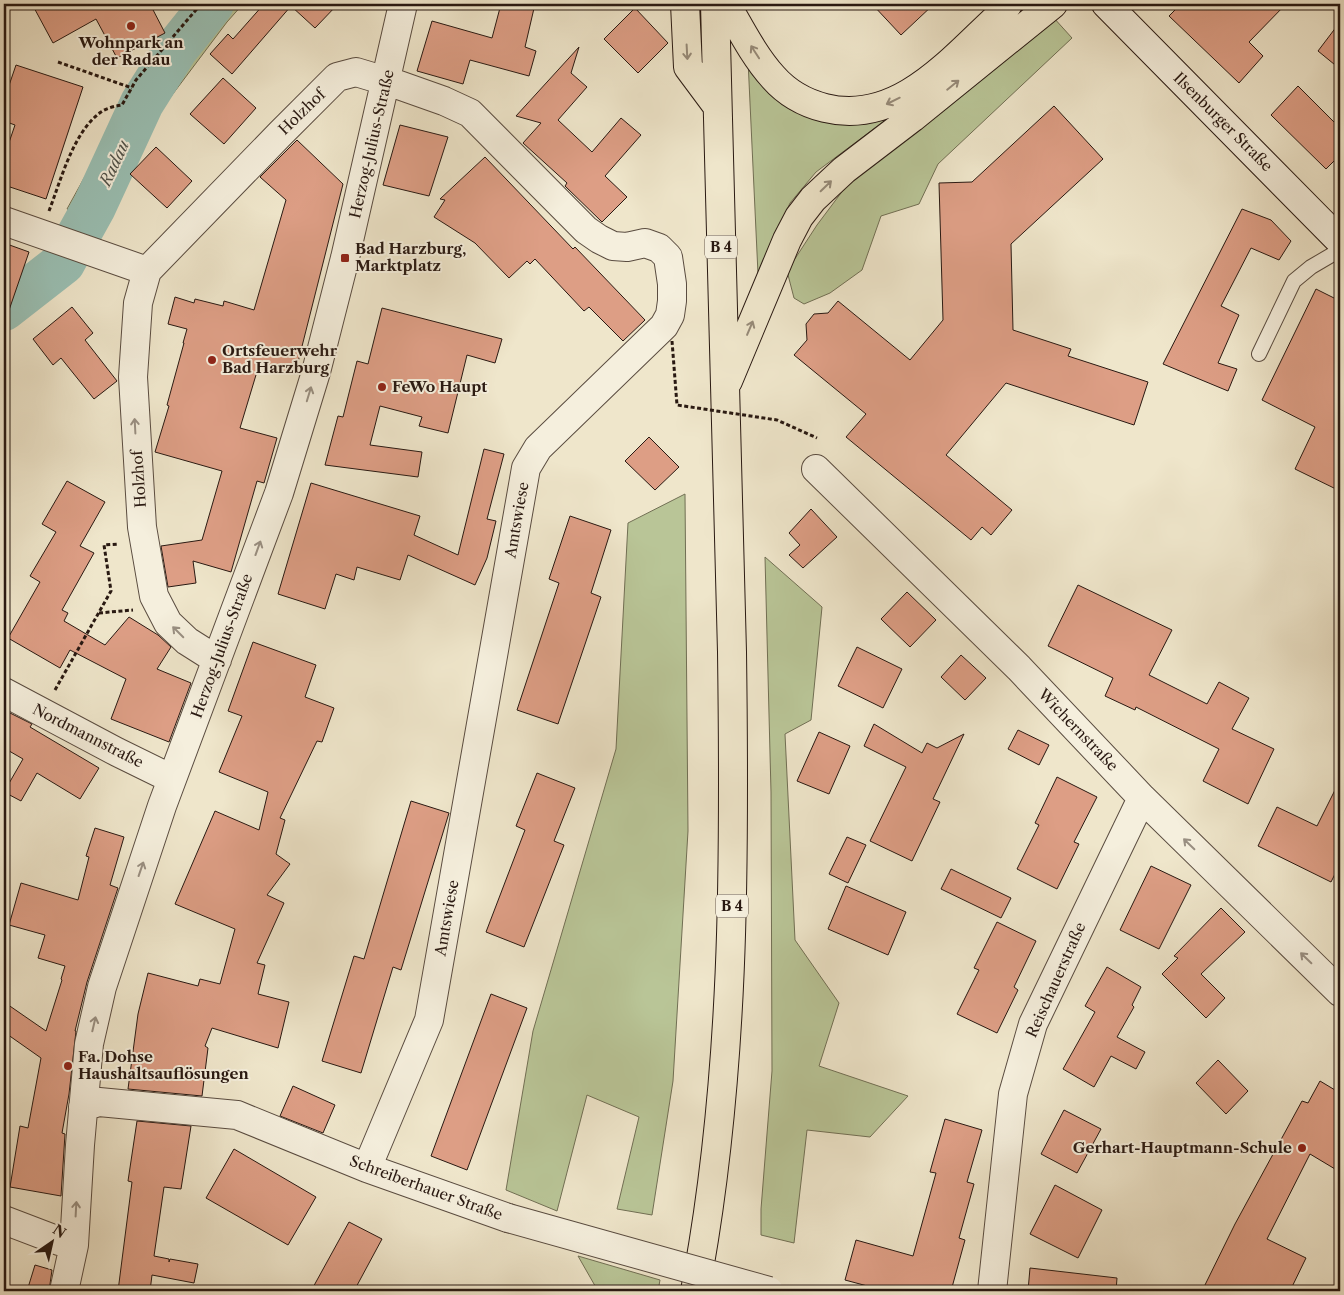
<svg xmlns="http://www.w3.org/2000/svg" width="1344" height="1295" font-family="'Libre Caslon Text',serif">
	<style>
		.green { fill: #b9c597; stroke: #716f54 }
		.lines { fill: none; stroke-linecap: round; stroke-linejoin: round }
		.river { stroke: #9ac0b4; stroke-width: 44 }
		.building { fill: #dd9e85; stroke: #291912 }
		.service-casing { stroke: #5a4c40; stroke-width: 16 }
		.minor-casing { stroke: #5a4c40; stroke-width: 30 }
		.secondary-casing { stroke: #291912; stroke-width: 30 }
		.trunk-casing { stroke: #291912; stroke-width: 30 }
		.path { stroke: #291912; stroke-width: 3; stroke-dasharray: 4 2.5; stroke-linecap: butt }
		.service { stroke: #f5efdd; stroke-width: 14 }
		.minor { stroke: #f5efdd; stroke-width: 28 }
		.secondary { stroke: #f5efdd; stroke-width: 28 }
		.trunk { stroke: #efe6cb; stroke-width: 28 }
		.minor-bridge-casing { stroke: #5a4c40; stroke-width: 30; stroke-linecap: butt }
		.path-bridge { stroke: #291912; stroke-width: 3; stroke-dasharray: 4 2.5; stroke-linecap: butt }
		.minor-bridge { stroke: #f5efdd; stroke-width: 28 }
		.oneway { stroke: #968a78 }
		.oneway2 { stroke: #998f82 }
		.poi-dot { fill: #8f2418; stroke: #f5efdd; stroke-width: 2 }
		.labels { text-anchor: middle; stroke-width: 4; stroke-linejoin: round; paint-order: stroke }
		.shield { fill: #f5efdd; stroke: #66594f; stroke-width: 1 }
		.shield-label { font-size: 14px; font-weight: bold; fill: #291912 }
		.poi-label { font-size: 15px; font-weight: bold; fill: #291912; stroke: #f5efdd; text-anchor: start }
		.street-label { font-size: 15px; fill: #291912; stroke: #f5efdd }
		.water-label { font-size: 16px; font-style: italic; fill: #51534b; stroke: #f5efdd }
	</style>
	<rect width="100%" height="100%" fill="#efe6cb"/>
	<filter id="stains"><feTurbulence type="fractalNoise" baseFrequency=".004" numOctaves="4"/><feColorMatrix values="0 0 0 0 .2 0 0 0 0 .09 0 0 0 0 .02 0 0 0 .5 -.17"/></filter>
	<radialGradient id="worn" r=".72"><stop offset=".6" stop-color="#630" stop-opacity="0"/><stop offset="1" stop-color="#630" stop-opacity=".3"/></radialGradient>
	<path class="green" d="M203 4H243L227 22 151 123 106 223 67 209 137 82Z
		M1053 17 1072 38 938 164 919 204 881 216 862 270 830 293 804 304 794 298 787 271 817 225 850 181Z
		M748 60 814 116 843 124 887 119 816 172 790 203 758 274Z
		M47 260 76 269 4 322V296L21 288Z
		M685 494 688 831 673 1081 652 1215 617 1209 639 1117 587 1095 557 1211 506 1190 533 1031 616 749 628 523Z
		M765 557 822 607 811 720 785 734 795 940 839 1003 819 1066 908 1096 870 1137 807 1130 794 1243 761 1235V1209L772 1071 771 792Z
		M578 1256 660 1280 658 1291H598Z"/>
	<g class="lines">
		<path class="river" d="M4 309 63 263 94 207 142 103 176 49 212 4"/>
	</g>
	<path class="building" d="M32 4H150L165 33 117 58 96 19 53 43Z
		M264 4H338L315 28 291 6 232 74 210 54 228 34 233 39Z
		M501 4H535L525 47 536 51 529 76 470 60 463 84 417 71 432 21 492 38Z
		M872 4H934L901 35Z
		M1181 4H1286L1249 42 1263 56 1239 83 1169 16Z
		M635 8 668 43 638 73 604 39Z
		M1340 22V69L1318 51Z
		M579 47 571 73 587 87 558 120 592 152 621 118 641 135 605 176 627 197 602 222 565 186 567 183 523 143 541 123 516 116Z
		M16 65 83 87 46 199 4 185V157L15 125 4 121V100Z
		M223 78 256 108 224 144 190 114Z
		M1298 86 1340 128V155L1326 169 1271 115Z
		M1054 106 1103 159 1011 244 1013 330 1071 349 1068 356 1148 382 1134 425 1006 383 946 455 1012 510 991 535 982 527 971 540 846 437 866 414 794 355 807 340 806 324 814 314 828 313 838 301 910 360 943 320 939 183 972 182Z
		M400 125 448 137 429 196 383 185Z
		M297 140 343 184 295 374 259 365 240 428 277 438 264 483 257 481 231 572 193 561 196 583 168 587 161 546 202 540 222 471 155 452 169 406 167 405 184 343H183L187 329 168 324 175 297 194 303 195 299 223 306 224 301 254 310 286 200 260 177Z
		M156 147 192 181 167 208 130 174Z
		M485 157 573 249 575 247 645 320 623 341 589 307 584 311 535 259 530 264 527 261 509 278 475 243 434 217 445 200 440 199Z
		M1242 209 1271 220 1291 241 1279 260 1251 248 1221 306 1239 315 1218 363 1237 369 1228 391 1163 364Z
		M4 243 29 252 7 316 4 315Z
		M1316 289 1340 301V491L1295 469 1315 427 1262 400Z
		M72 307 93 333 85 340 117 381 94 399 61 358 53 365 33 339Z
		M382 308 502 339 495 363 467 355 448 433 419 426 422 417 380 406 370 445 422 452 418 477 325 465 338 416 343 417 357 361 368 364Z
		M649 437 679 467 655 490 625 461Z
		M484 449 504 454 487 519 496 521 487 558 475 585 408 555 400 580 357 567 354 580 336 574 325 609 278 594 311 483 420 516 414 535 458 555Z
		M67 481 105 502 80 546 94 553 62 610 68 613 64 621 105 645 129 617 158 635 171 647 157 669 191 683 169 742 111 719 126 679 70 650 60 668 8 638 40 582 30 576 56 532 42 524Z
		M811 509 837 537 803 568 789 555 800 545 789 533Z
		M570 516 611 530 591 593 601 597 558 724 517 710 559 583 549 579Z
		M1078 585 1172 630 1149 675 1207 704 1219 682 1249 698 1232 729 1274 749 1248 804 1203 781 1219 749 1136 707 1135 710 1105 696 1113 678 1048 646Z
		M907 592 936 620 910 647 881 619Z
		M253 642 316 665 305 697 334 708 322 742 317 741 280 818 285 820 276 854 290 864 267 895 284 903 257 963 265 965 258 994 289 1002 278 1048 212 1028 205 1046 208 1048 202 1096 128 1089 138 1014 148 973 198 986 200 979 220 984 235 929 175 904 215 811 259 830 268 792 219 772 242 716 228 711Z
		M857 647 902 669 883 708 838 686Z
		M961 655 986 678 965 700 941 677Z
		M4 710 32 724 30 727 99 768 80 799 37 773 21 801 4 792 23 759 4 748Z
		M874 724 922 753 927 743 937 748 964 734 933 799 940 802 912 861 870 841 906 767 864 746Z
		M1018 730 1049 745 1039 765 1008 749Z
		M819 732 850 746 829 794 797 781Z
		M537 773 575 788 554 841 564 845 524 947 486 932 525 830 516 826Z
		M1057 777 1097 797 1074 842 1079 844 1057 889 1017 869 1039 825 1035 823Z
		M1340 780V864L1331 882 1258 846 1277 807 1317 826Z
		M411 801 449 813 401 970 393 967 361 1073 322 1061 354 956 364 959Z
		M95 828 124 837 110 885 118 888 87 982 75 1031H76L69 1094 62 1133 65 1134 61 1196 10 1187 20 1126 28 1128 41 1058 4 1032V1002L46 1031 62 980 61 979 65 966 38 958 45 935 9 925 21 883 78 900 89 857 86 856Z
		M847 837 866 845 848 883 829 874Z
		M1151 866 1191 885 1159 949 1120 930Z
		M951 869 1011 898 1001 918 941 889Z
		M846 886 906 912 888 955 828 929Z
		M1221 908 1245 932 1201 974 1225 998 1206 1018 1162 974 1178 958 1174 956Z
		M997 922 1036 941 1014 987 1018 990 997 1033 957 1014 979 970 974 968Z
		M1107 967 1141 987 1132 1005 1134 1007 1117 1037 1145 1052 1136 1069 1111 1056 1094 1087 1063 1069 1095 1012 1085 1006Z
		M491 994 527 1008 467 1170 431 1156Z
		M1218 1060 1248 1091 1226 1114 1196 1083Z
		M1320 1081 1340 1093V1172L1310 1154 1267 1239 1306 1258 1290 1291H1202L1235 1224 1302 1101 1308 1103Z
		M293 1086 335 1105 323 1133 280 1116Z
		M1064 1110 1101 1129 1077 1173 1041 1154Z
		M945 1119 982 1130 967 1182 974 1184 959 1238 965 1240 951 1291H886L845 1280 856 1240 913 1256 936 1173 930 1172Z
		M137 1121 191 1126 181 1189 164 1187 154 1256 169 1259V1262L170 1259 198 1264 194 1283 152 1275 150 1291H118L132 1182 128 1181Z
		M234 1149 316 1197 288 1245 206 1198Z
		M1055 1185 1102 1210 1078 1258 1030 1234Z
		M349 1222 382 1239 354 1291H311Z
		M35 1265 52 1270 49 1291H27Z
		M1030 1268 1117 1278 1116 1291H1028Z"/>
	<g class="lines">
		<g class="service-casing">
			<path id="service" d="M1259 354 1294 281 1311 267 1340 250"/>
		</g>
		<g class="minor-casing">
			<path id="minor" d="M4 221 147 271 138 303 133 377 142 527 154 596 168 623 187 641 217 660
				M147 271 280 134 337 77 356 72 396 84 444 101 470 113 586 230 599 239 613 246 627 247 645 243 659 248 668 257 672 284V301L670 315 664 326 538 448 526 468 429 1020 367 1168
				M816 469 1019 668 1142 798 1340 992
				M4 692 117 752 172 779
				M83 1107 99 1102 237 1115 367 1168 508 1218
				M4 1220 59 1241 74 1245
				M64 1291 74 1245 80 1145 89 1044 102 987 162 806 279 493 316 372 345 258 403 4
				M992 1291 1013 1094 1033 1024 1142 798"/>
		</g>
		<g class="secondary-casing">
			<path id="secondary" d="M1106 4 1340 241"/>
		</g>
		<g class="trunk-casing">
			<path id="trunk" d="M685 4 688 67 717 106
				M726 4C740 28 754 56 773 77 787 93 805 103 825 108 898 126 951 60 999 16L1008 4
				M728 381 787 240 799 217 813 199 844 170 912 118 1053 4
				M695 1291C735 1080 735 866 732 652 728 436 719 220 715 4"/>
		</g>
		<path class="path" d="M58 62 132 88
			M49 211C61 180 73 132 101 112 107 108 115 106 122 105L136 80 201 4
			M99 613 133 610
			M55 690 111 591 104 545 119 544"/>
		<use href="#service" class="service"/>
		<use href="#minor" class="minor"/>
		<use href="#secondary" class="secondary"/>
		<use href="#trunk" class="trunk"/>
		<g class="minor-bridge-casing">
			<path id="minor-bridge" d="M508 1218 769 1291"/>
		</g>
		<path class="path-bridge" d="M672 341 677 405 777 420 817 438"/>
		<use href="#minor-bridge" class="minor-bridge"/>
	</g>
	<defs><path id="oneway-shaft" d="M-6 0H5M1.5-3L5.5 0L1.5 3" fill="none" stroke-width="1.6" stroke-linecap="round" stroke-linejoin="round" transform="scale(1.25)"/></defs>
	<g class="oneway">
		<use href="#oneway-shaft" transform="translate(687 52) rotate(87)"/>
		<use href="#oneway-shaft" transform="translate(755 52) rotate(-123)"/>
		<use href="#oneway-shaft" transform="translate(953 85) rotate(-39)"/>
		<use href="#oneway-shaft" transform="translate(893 101) rotate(154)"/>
		<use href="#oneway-shaft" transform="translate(826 186) rotate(-44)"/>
		<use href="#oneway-shaft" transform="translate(750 328) rotate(-67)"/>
	</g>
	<g class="oneway2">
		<use href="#oneway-shaft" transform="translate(309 394) rotate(-73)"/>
		<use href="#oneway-shaft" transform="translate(135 426) rotate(-93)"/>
		<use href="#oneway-shaft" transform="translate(258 548) rotate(-70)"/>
		<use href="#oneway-shaft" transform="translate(178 632) rotate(-135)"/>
		<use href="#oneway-shaft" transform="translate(1189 844) rotate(-136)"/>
		<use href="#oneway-shaft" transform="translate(141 869) rotate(-71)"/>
		<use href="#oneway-shaft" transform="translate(1306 958) rotate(-136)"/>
		<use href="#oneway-shaft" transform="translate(94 1024) rotate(-77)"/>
		<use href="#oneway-shaft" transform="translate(76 1209) rotate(-87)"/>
	</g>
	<g class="poi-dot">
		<circle cx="131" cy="26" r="5"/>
		<rect x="340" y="253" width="10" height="10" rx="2.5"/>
		<circle cx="212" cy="360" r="5"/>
		<circle cx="382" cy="387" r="5"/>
		<circle cx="68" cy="1066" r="5"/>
		<circle cx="1302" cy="1148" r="5"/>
	</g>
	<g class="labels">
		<g class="shield">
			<rect x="705" y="235.5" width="32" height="23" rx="4"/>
			<rect x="716" y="894.5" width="32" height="23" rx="4"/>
		</g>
		<g class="shield-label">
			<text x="721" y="252">B 4</text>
			<text x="732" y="911">B 4</text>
		</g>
		<g class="poi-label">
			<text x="131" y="48" text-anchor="middle">Wohnpark an<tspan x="131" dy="17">der Radau</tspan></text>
			<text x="355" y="254">Bad Harzburg,<tspan x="355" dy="17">Marktplatz</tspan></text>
			<text x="222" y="356">Ortsfeuerwehr<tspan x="222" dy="17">Bad Harzburg</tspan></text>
			<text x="392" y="392">FeWo Haupt</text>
			<text x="78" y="1062">Fa. Dohse<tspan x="78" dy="17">Haushaltsauflösungen</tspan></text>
			<text x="1292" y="1153" text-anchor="end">Gerhart-Hauptmann-Schule</text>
		</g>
		<g class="street-label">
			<text transform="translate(302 112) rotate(-44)" y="5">Holzhof</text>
			<text transform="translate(1223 122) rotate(45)" y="5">Ilsenburger Straße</text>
			<text transform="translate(372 144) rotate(-77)" y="5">Herzog-Julius-Straße</text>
			<text transform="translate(139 479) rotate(-94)" y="5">Holzhof</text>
			<text transform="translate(517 520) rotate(-80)" y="5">Amtswiese</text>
			<text transform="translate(222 646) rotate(-70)" y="5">Herzog-Julius-Straße</text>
			<text transform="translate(1078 730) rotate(46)" y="5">Wichernstraße</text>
			<text transform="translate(88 736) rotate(27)" y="5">Nordmannstraße</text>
			<text transform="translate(447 918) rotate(-80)" y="5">Amtswiese</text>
			<text transform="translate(1056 980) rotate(-66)" y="5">Reischauerstraße</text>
			<text transform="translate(426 1188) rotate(20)" y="5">Schreiberhauer Straße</text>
		</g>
		<g class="water-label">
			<text transform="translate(114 163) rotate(-65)" y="6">Radau</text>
		</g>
	</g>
	<rect width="1344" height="1295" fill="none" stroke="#efe6cb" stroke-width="20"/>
	<rect x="5" y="5" width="1334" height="1285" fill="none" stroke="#291912" stroke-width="2.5"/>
	<rect x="10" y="10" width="1324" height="1275" fill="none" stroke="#291912"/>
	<g transform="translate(52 1242) rotate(34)" stroke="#f5efdd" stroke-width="4" paint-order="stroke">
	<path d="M0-4L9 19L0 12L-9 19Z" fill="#291912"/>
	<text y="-8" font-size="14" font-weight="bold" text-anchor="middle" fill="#291912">N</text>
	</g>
	<rect width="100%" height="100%" filter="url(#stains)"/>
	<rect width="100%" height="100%" fill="url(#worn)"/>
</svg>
